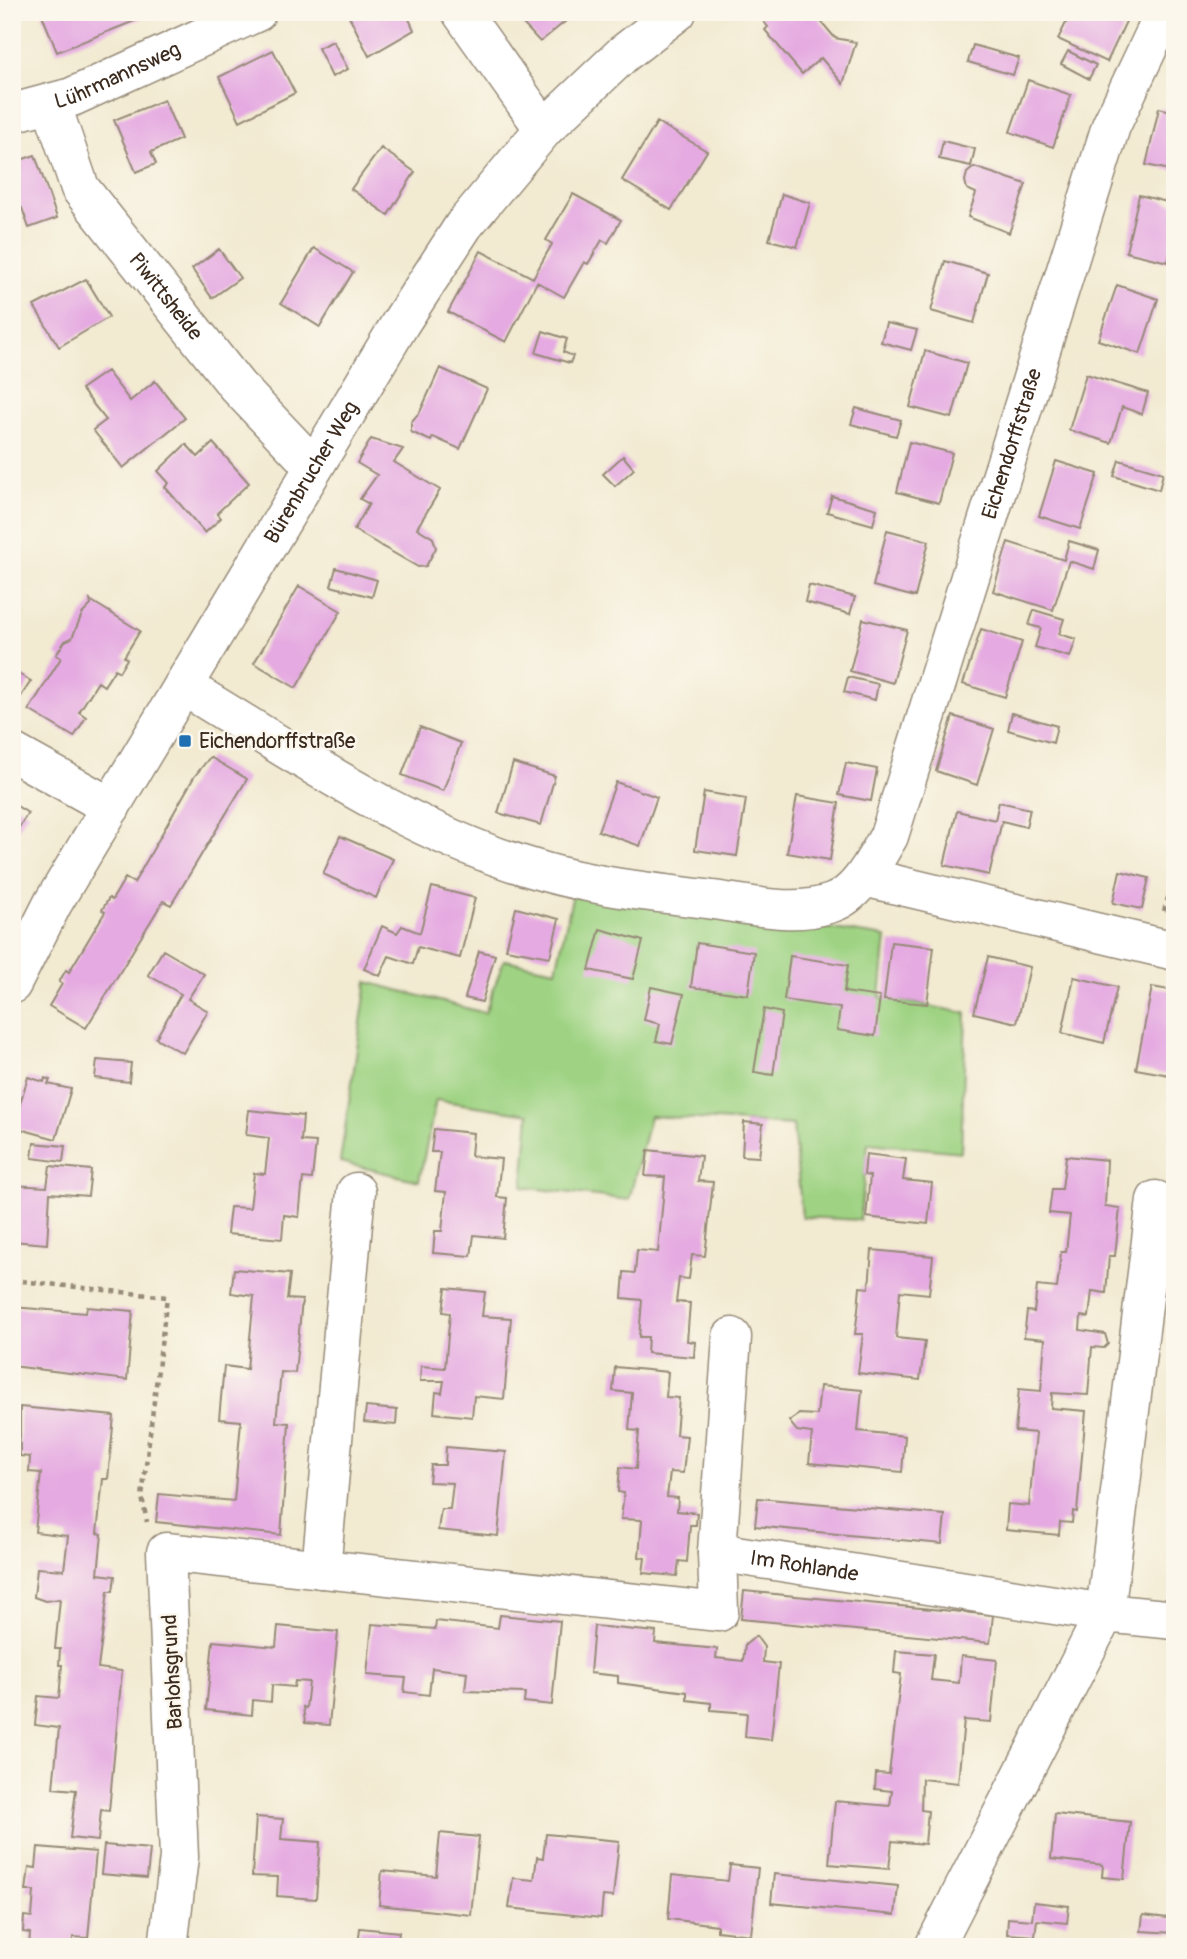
<svg xmlns="http://www.w3.org/2000/svg" width="1187" height="1959" font-family="Pangolin,sans-serif">
	<style>
		.green { fill: #9fd383; stroke: #6d7e50; stroke-width: 2 }
		.building { fill: #e5aae1 }
		.lines { fill: none; stroke-linecap: round; stroke-linejoin: round }
		.minor-casing { stroke: #968a78; stroke-width: 41 }
		.path { stroke: #968a78; stroke-width: 4.5; stroke-dasharray: 5 5; stroke-linecap: butt }
		.minor { stroke: #fff; stroke-width: 38 }
		.poi-dot { fill: #1f6fb2; stroke: #fbf7ec; stroke-width: 2.5 }
		.labels { text-anchor: middle; stroke-width: 5; stroke-linejoin: round; paint-order: stroke }
		.street-label { font-size: 21px; fill: #3b2a1e; stroke: #fbf7ec }
		.poi-label { font-size: 21px; fill: #3b2a1e; stroke: #fbf7ec; text-anchor: start }
	</style>
	<rect width="100%" height="100%" fill="#fbf7ec"/>
	<filter id="ink" filterUnits="userSpaceOnUse"><feTurbulence type="fractalNoise" baseFrequency=".0143" numOctaves="2"/><feDisplacementMap in="SourceGraphic" scale="14" xChannelSelector="R" yChannelSelector="G"/><feConvolveMatrix kernelMatrix="1 2 1 2 8 2 1 2 1" color-interpolation-filters="sRGB"/></filter>
	<filter id="wash" filterUnits="userSpaceOnUse"><feTurbulence type="fractalNoise" baseFrequency=".00686" numOctaves="4" result="noise"/><feDisplacementMap in="SourceGraphic" scale="28" xChannelSelector="R" yChannelSelector="G"/><feGaussianBlur stdDeviation="1.57" result="paint"/><feColorMatrix in="noise" values="0 0 0 0 0 0 0 0 0 0 0 0 0 0 0 0 0 1.4 0 .05"/><feComposite in="paint" operator="in"/></filter>
	<g filter="url(#wash)">
		<rect width="100%" height="100%" fill="#f2ead1"/>
		<path class="green" d="M574 889 886 937 880 997 966 1013 961 1152 868 1143 860 1220 802 1217 793 1125 650 1116 629 1200 523 1187 529 1114 436 1100 419 1181 340 1162 367 982 485 1013 504 960 556 970Z"/>
		<g id="blocks">
			<path class="building" d="M50 12H157L57 52 42 15Z
				M352 12H406L414 30 369 56 348 14Z
				M512 12H569L572 16 540 42Z
				M756 12H821L819 19 835 38 856 42 843 84 821 58 802 74 765 30 768 27Z
				M1063 12H1123L1129 15 1107 62 1058 39 1070 15Z
				M333 41 348 69 332 77 318 48Z
				M973 45 1019 58 1013 75 968 62Z
				M273 50 295 93 240 121 219 77Z
				M1068 51 1096 65 1089 79 1061 64Z
				M1028 80 1071 95 1053 147 1010 132Z
				M164 100 181 139 151 152 156 164 136 172 114 120Z
				M1159 108 1175 112V171L1146 165Z
				M657 122 707 151 671 210 622 180Z
				M943 141 975 149 971 166 939 159Z
				M381 148 415 172 388 215 351 189Z
				M35 155 57 218 29 228 22 208 12 211V163Z
				M974 167 1026 184 1009 233 968 217 976 193 967 189 965 181 967 173Z
				M573 194 621 220 608 243 602 240 588 264 584 262 564 297 537 282 506 342 448 312 481 251 533 278 552 244 546 240Z
				M782 194 810 203 797 247 769 240Z
				M1139 195 1175 204V234L1168 262 1126 252Z
				M12 234 21 257 12 260Z
				M314 248 353 272 320 327 281 303Z
				M219 249 240 278 212 298 192 269Z
				M945 261 988 273 974 323 931 311Z
				M86 279 109 317 59 347 34 306Z
				M1117 285 1158 299 1140 354 1098 340Z
				M886 323 917 330 911 350 881 342Z
				M543 331 567 339 563 352 573 356 570 363 536 353Z
				M925 351 967 363 952 418 910 407Z
				M440 368 487 389 460 449 433 437 431 441 411 432V422L420 412Z
				M107 371 130 401 155 381 185 418 123 468 93 430 106 420 81 389Z
				M1086 374 1148 393 1142 414 1122 407 1111 443 1069 430Z
				M856 408 901 420 896 436 851 424Z
				M371 439 403 449 394 462 440 490 417 528 433 538 436 548 426 566 418 567 354 530 369 504 360 499 377 475 357 463Z
				M909 442 952 453 939 503 897 492Z
				M213 443 249 483 217 513 221 518 205 533 165 487 169 483 158 471 186 444 198 457Z
				M623 456 634 469 615 486 603 474Z
				M1119 460 1163 473 1159 490 1114 476Z
				M1056 461 1098 474 1080 529 1039 516Z
				M832 496 877 509 873 525 827 512Z
				M887 530 929 541 915 597 873 586Z
				M1069 541 1099 550 1094 569 1069 561 1053 610 993 591 1008 542 1064 560Z
				M336 568 377 580 372 597 331 586Z
				M809 585 855 597 850 614 805 602Z
				M299 586 341 611 296 688 254 663Z
				M90 600 140 631 124 657 127 659 119 672 115 669 104 686 98 682 79 712 86 717 74 737 29 710 61 658 56 655 65 641 72 638 82 614 91 605Z
				M1034 610 1064 619 1059 634 1076 639 1070 657 1035 647 1041 628 1029 625Z
				M863 619 907 630 893 683 850 671Z
				M981 629 1022 642 1005 697 963 684Z
				M12 670 31 681 14 707 12 706Z
				M848 677 878 684 875 700 844 692Z
				M1012 713 1057 726 1053 743 1008 730Z
				M953 716 994 729 977 785 936 771Z
				M420 727 461 743 443 791 402 775Z
				M210 757 247 779 171 905 163 901 86 1028 49 1006 62 984 59 982 66 970 69 972 105 912 102 910 109 898 112 900 125 878 134 883 194 777Z
				M513 763 555 776 541 825 498 813Z
				M846 763 877 769 871 801 839 795Z
				M616 782 657 797 640 846 598 831Z
				M704 792 746 799 737 856 695 850Z
				M797 796 839 803 830 860 787 853Z
				M999 802 1030 809 1026 827 1002 821 989 875 944 865 957 811 995 820Z
				M12 803 28 813 12 838Z
				M340 836 393 859 376 898 323 874Z
				M1120 871 1149 878 1142 909 1113 903Z
				M432 887 475 898 460 958 418 947 413 964 389 956 380 976 364 969 382 926 397 933 402 926 420 933Z
				M516 908 559 919 550 957 506 949Z
				M600 929 643 941 633 979 589 970Z
				M891 942 934 947 927 1004 884 1000Z
				M697 943 754 952 748 995 691 987Z
				M163 950 204 974 188 999 208 1011 183 1053 156 1038 181 994 148 975Z
				M479 951 495 955 482 1002 465 998Z
				M790 956 848 965 844 992 880 997 875 1036 837 1030 840 1008 784 1000Z
				M988 957 1030 967 1017 1023 974 1013Z
				M1074 977 1117 987 1104 1043 1062 1033Z
				M651 987 684 994 672 1044 656 1041 660 1024 644 1020Z
				M1152 987 1175 991V1076L1136 1069Z
				M764 1009 782 1013 773 1075 754 1072Z
				M97 1060 131 1063 129 1082 95 1078Z
				M28 1077 44 1082 45 1078 50 1080 48 1084 71 1089 56 1139 13 1127Z
				M249 1110 303 1116 301 1141 316 1142 312 1179 303 1178 299 1217 284 1215 282 1239 227 1234 230 1207 250 1208 254 1173 265 1174 269 1138 246 1135Z
				M744 1122 763 1124 759 1157 742 1156Z
				M434 1129 473 1133 471 1156 501 1159 497 1197 507 1198 503 1238 474 1235 471 1256 433 1253 435 1231H442L446 1192 435 1191 440 1152H431Z
				M34 1143 65 1146 63 1162 32 1158Z
				M648 1150 701 1156 698 1181 713 1182 705 1256 692 1255 689 1279 679 1278 676 1302 690 1303 687 1341 695 1342 694 1357 647 1353 648 1337H639L642 1300 622 1298 624 1272 635 1273 637 1250 658 1252 665 1177 645 1176Z
				M866 1154 906 1159 903 1180 932 1183 928 1224 866 1217 870 1176 864 1175Z
				M1066 1156 1107 1160 1105 1206 1120 1208 1115 1256H1109L1106 1293 1092 1291 1089 1317 1081 1316 1080 1330 1105 1334 1108 1344 1104 1348 1092 1347 1088 1395 1052 1393 1051 1408 1086 1411 1077 1512 1073 1511 1072 1523 1060 1522 1059 1535 1006 1530 1008 1504 1029 1506 1036 1433 1015 1431 1019 1389 1041 1391 1045 1339 1024 1337 1027 1311 1034 1312 1037 1286 1057 1288 1061 1252H1066L1070 1215 1049 1213 1052 1189H1062Z
				M50 1166 91 1170 88 1196 50 1193 47 1244 12 1241V1185L47 1187Z
				M872 1250 933 1256 929 1294 900 1291 896 1338 925 1341 920 1380 858 1373 863 1334H855L858 1310 860 1287 869 1288Z
				M234 1269 290 1274 287 1299 302 1300 295 1373 281 1372 276 1422 289 1423 281 1535 156 1522 159 1494 234 1501 241 1421 219 1419 224 1366 247 1369 254 1296 231 1293Z
				M446 1288 485 1292 482 1316 511 1318 504 1399 474 1396 472 1417 434 1413 436 1392 442 1393 444 1381H420L421 1366 445 1368 450 1313 443 1312Z
				M12 1307 86 1313 87 1307 133 1311 127 1380 12 1366Z
				M615 1367 668 1372 666 1397 679 1398 676 1435 687 1436 683 1473 670 1472 667 1497 678 1498 677 1511 697 1513 696 1525H690L687 1562 679 1561 677 1576 643 1573 645 1558 639 1557 642 1520 621 1519 624 1493 618 1492 620 1467 636 1469 639 1431 629 1430 632 1393 613 1391Z
				M820 1386 862 1390 858 1431 905 1436 902 1472 809 1463 812 1433 797 1431 789 1421 799 1414 817 1415Z
				M20 1407 114 1416 108 1479H103L97 1533 102 1534 98 1574 115 1576 113 1591H108L98 1668 122 1671 109 1811 101 1810 98 1841 70 1838 76 1790 53 1788 59 1728 35 1725 38 1696 59 1698 62 1665H59L60 1649H55L60 1599 45 1601 34 1597 37 1568 64 1570 68 1536 35 1532 41 1473 29 1472 30 1457 20 1456Z
				M366 1407 397 1410 396 1425 364 1422Z
				M446 1447 506 1452 498 1536 438 1530 441 1509H450L453 1483 429 1482 431 1465H445Z
				M758 1498 945 1515 942 1544 755 1526Z
				M744 1591 993 1615 990 1643 741 1619Z
				M500 1615 560 1621 552 1705 524 1702 525 1693 465 1691 467 1672 432 1668 429 1695 404 1692 406 1678 367 1675 372 1624 435 1629 436 1621 498 1628Z
				M278 1626 338 1632 329 1725 305 1723 303 1707 306 1708 309 1682 295 1681 294 1687 272 1685 271 1702 253 1700 252 1715 206 1710 213 1641 276 1647Z
				M594 1626 656 1632 655 1643 717 1649 716 1658 743 1661 745 1645 756 1636 764 1647 763 1662 779 1664 771 1740 745 1737 747 1713 711 1710V1703L687 1700V1692L618 1683V1676L590 1673Z
				M896 1651 934 1654 931 1680 959 1683 961 1656 997 1660 991 1722 964 1720 958 1783 922 1779 921 1810 928 1811 925 1844 892 1841 889 1869 829 1864 835 1801 890 1806 892 1791 875 1789 876 1773 889 1774 901 1674 894 1673Z
				M1055 1814 1130 1822 1124 1879 1102 1877 1103 1865 1051 1859Z
				M256 1817 283 1819 281 1839 320 1842 316 1899 277 1896 278 1877 252 1876Z
				M440 1833 479 1837 471 1915 379 1905 382 1871 436 1876Z
				M546 1834 619 1841 613 1897 603 1896 601 1918 509 1908 513 1878 534 1880 537 1857 543 1858Z
				M104 1845 150 1849 147 1878 101 1874Z
				M38 1847 96 1852 88 1938 73 1937 72 1947H29L30 1933 23 1932 24 1916 32 1917 34 1891H26L29 1867 36 1868Z
				M730 1865 758 1868 751 1935 717 1931V1925L668 1919 672 1875 728 1881Z
				M774 1874 898 1886 895 1915 771 1903Z
				M1034 1902 1069 1906 1067 1923 1037 1920 1035 1936 1007 1934 1008 1918 1032 1920Z
				M1143 1915 1175 1919V1933L1141 1931Z
				M360 1928 399 1932 397 1947H358Z"/>
		</g>
	</g>
	<g filter="url(#ink)">
		<use href="#blocks" fill-opacity="0" stroke="#968a78" stroke-width="2"/>
		<g class="lines">
			<g class="minor-casing">
				<g id="minor">
					<path d="M461 12 544 129"/>
					<path id="s1" d="M51 103 80 188 237 386 314 467"/>
					<path id="s2" d="M12 113 72 97 257 12"/>
					<path id="s3" d="M183 686C298 755 414 836 545 872 597 887 653 892 706 899 747 904 792 917 832 903 859 894 875 859 889 836L1111 126 1165 12"/>
					<path d="M12 752 111 807"/>
					<path d="M864 877 1175 951"/>
					<path id="s4" d="M12 984 53 903 401 322 464 225 544 129 623 54 677 12"/>
					<path id="s5" d="M732 1337 717 1552 1105 1613 1156 1200"/>
					<path d="M321 1569 356 1192"/>
					<path d="M168 1947 179 1857 166 1552 719 1612 717 1552"/>
					<path d="M934 1947 1105 1613 1175 1620"/>
				</g>
			</g>
			<path class="path" d="M1164 911 1175 875
				M12 1280 167 1297 142 1497 147 1522"/>
			<use href="#minor" class="minor"/>
		</g>
	</g>
	<rect class="poi-dot" x="178" y="734" width="14" height="14" rx="3.5"/>
	<g class="labels">
		<g class="street-label">
			<text dy="7" stroke="none"><textPath href="#s2" startOffset="112">Lührmannsweg</textPath></text>
			<text dy="7" stroke="none"><textPath href="#s1" startOffset="228">Piwittsheide</textPath></text>
			<text dy="7" stroke="none"><textPath href="#s3" startOffset="1200">Eichendorffstraße</textPath></text>
			<text dy="7" stroke="none"><textPath href="#s4" startOffset="593">Bürenbrucher Weg</textPath></text>
			<text dy="7" stroke="none"><textPath href="#s5" startOffset="304">Im Rohlande</textPath></text>
			<text transform="translate(172 1672) rotate(-93)" y="7">Barlohsgrund</text>
		</g>
		<g class="poi-label">
			<text x="199" y="748">Eichendorffstraße</text>
		</g>
	</g>
	<rect width="1187" height="1959" fill="none" stroke="#fbf7ec" stroke-width="42"/>
</svg>
